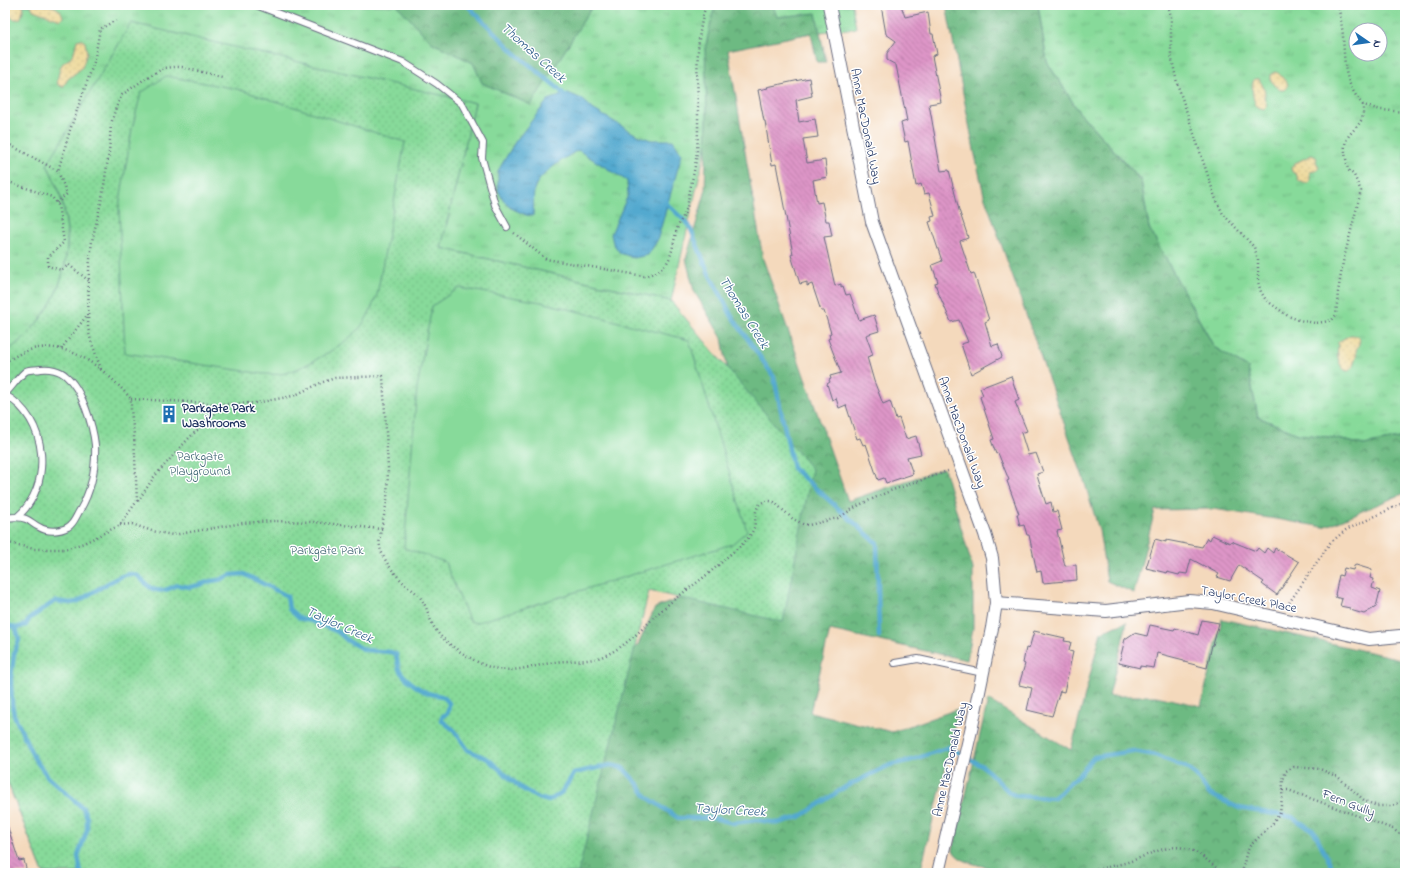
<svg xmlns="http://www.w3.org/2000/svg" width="1410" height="878" font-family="'Indie Flower',sans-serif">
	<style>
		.grass { fill: url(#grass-tufts); stroke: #51847c; fill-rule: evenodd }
		.forest { fill: url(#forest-crowns); stroke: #447470 }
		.sand { fill: url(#sand-dots); stroke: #84847e }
		.park { fill: url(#park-dots); stroke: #51847c }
		.garden { fill: #87da9a; stroke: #51847c }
		.water { fill: url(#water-ripples); stroke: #366c96 }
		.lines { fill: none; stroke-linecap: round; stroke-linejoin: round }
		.stream { stroke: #52a9cf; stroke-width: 4.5 }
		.building { fill: url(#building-back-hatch) }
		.lane-casing { stroke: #676a7f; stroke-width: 8 }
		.street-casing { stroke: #676a7f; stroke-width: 14 }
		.path { stroke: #676a7f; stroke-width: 2.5; stroke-dasharray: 1 3; stroke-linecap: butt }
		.lane { stroke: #fff; stroke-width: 6 }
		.street { stroke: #fff; stroke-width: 12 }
		.labels { text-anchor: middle; stroke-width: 3; stroke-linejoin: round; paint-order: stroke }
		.street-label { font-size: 13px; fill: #1b2f5e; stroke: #fff }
		.poi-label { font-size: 13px; font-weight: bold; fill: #1b2f5e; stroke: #fff; text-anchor: start }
		.park-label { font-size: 13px; fill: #3b6270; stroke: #fff }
		.water-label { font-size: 14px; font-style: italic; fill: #31608b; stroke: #fff }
	</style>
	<defs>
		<pattern id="grass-tufts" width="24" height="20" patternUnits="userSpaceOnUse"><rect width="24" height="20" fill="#87da9a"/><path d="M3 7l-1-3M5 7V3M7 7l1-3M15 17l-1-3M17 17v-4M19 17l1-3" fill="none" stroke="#74bb87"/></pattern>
		<pattern id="forest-crowns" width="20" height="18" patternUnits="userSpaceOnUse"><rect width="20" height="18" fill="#6dba82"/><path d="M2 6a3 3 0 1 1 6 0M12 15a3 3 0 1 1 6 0" fill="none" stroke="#59986e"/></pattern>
		<pattern id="sand-dots" width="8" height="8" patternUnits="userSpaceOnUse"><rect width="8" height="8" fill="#eeda9e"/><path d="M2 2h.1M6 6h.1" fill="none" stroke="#ccbb8a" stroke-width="1.8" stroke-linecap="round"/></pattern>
		<pattern id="park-dots" width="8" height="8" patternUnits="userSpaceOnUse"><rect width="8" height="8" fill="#87da9a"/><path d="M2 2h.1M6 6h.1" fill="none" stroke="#74bb87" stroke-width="1.8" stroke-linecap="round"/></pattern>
		<pattern id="water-ripples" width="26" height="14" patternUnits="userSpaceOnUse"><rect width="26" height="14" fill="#52a9cf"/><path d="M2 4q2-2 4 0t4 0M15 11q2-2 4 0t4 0" fill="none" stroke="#438aab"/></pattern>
		<pattern id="building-back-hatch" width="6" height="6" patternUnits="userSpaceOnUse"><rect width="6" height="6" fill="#de95c7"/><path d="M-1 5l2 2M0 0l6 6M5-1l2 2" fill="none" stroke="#b37aa5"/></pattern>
	</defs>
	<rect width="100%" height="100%" fill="#fff"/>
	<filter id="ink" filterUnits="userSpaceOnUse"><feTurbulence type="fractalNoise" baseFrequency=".025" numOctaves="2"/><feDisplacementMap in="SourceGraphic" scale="8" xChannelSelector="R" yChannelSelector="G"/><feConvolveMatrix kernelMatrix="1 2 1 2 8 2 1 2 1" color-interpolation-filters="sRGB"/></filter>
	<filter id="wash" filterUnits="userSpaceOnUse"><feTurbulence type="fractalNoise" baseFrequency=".012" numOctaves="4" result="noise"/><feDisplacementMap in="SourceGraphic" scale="16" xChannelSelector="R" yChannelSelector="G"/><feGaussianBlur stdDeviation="0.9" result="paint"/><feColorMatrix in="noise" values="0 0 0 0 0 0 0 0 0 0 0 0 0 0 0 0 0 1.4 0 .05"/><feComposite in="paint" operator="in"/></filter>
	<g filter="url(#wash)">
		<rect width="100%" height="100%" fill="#f4d9bc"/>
		<path class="grass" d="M5 5H852L856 28 811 33 728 49 671 301 441 248 475 103 47 165C84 234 70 306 5 353Z
			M1038 5H1405V437L1364 445 1329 437 1298 434 1258 417 1248 368 1214 347 1149 228 1141 180 1079 112 1047 62ZM1356 30H1380V54H1356Z"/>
		<path class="forest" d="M397 5H593L531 105 482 83 473 63 431 42Z
			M717 5H773L777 17 816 13 826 62H817L811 33 728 50 763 259 848 501 944 468 973 569V628L967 660 830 630 810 712 892 732 958 709 946 766 920 873H43L5 776V560L598 663 637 647 655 608 706 588 733 400 722 338 694 291 686 259 705 193 707 117 705 49 713 13Z
			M946 5H1038L1047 62 1079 112 1141 181 1149 228 1214 347 1248 368 1258 417 1298 434 1329 437 1364 445 1405 437V493L1324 527 1214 509 1155 510 1134 593 1107 581 1099 530 1083 477 984 195 975 155Z
			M1222 619 1405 660V873H1011C997 867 959 866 953 850L988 700 1071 750 1101 632 1127 622 1109 696H1156L1201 706Z"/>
		<path class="sand" d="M5 5H24L22 15 20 19C12 21 5 13 5 5Z
			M31 5C42 5 62 3 63 18L60 20 33 10Z
			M81 39 85 42 87 53 82 68 68 79 63 87 58 85 57 81 60 68 62 64 70 58 74 52 77 40Z
			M1275 72C1281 73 1282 79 1287 82L1288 86 1284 90H1280L1271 81V74Z
			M1254 79H1259C1262 85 1267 91 1264 97L1267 106 1264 109 1257 107C1252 99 1251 87 1254 79Z
			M1312 155 1317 158 1316 161 1319 168 1316 171 1310 172V181C1306 185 1303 183 1299 181L1296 174 1292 172 1291 168 1295 163Z
			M1350 335C1364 335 1360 342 1356 350 1357 356 1356 358 1354 363 1350 378 1340 369 1338 358 1337 354 1338 347 1338 342Z"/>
		<path class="park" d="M131 23 475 103 441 248 671 301 812 469 783 622 649 591 578 873H43L5 775V353C69 307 85 234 47 165Z"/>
		<path class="garden" d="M166 76 237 89 405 142 377 295C372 307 367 320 358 330 345 344 298 373 280 374 275 375 269 374 264 374L125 353 119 207 132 129 141 93Z
			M459 288 541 302 689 340 747 531 732 544 475 623 469 620 445 562 404 548 417 388 432 306Z"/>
		<path class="water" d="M568 93 582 99 594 110 637 135 651 140H673L682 154 657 241 648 255 634 258 620 253 613 243 611 234 628 195 627 181 578 150C566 157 537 175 534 190 533 198 534 207 533 216L526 215 513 209 504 201 498 190V171L515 142 548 100Z"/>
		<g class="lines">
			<path class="stream" d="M467 5 515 53 559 89 567 98
				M664 201 689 225 709 274 722 297 731 315 774 377 793 468 877 543 879 636
				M5 620 8 625 16 628 26 625 29 619 55 601 70 603 77 602C88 596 120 573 131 574 139 574 141 580 146 584 156 594 166 591 177 585L190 587 199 585 211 581 219 580 231 575 244 574 287 596 289 609 299 618 311 621 338 632 348 641 365 650 391 652 396 654C397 659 398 665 399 669 403 678 420 690 428 693 438 697 441 692 449 703L448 712 443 716 441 720 454 730 468 750 488 759 521 788 538 798 549 801 562 792 574 773 611 765 623 768 637 783 647 797 678 818H714L733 823 757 820 778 823 800 817 845 787 890 765 912 760 949 747 984 767 1010 793 1017 796 1053 798 1061 792 1069 783 1077 777 1094 757 1133 751 1155 755 1185 767 1195 774 1209 794 1239 808 1292 817 1314 831 1335 873
				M16 628 19 640 14 654 11 678 12 704 14 715 34 758 48 777 83 808 87 818V830L78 856 81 873"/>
		</g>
		<g id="blocks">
			<path class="building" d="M881 5H901L905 17 928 12 931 34H933L937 54 932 56 941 102 929 104 941 171 949 170 959 210 967 234 968 238 960 241 971 274 974 273 989 320 985 322 992 346 998 344 1002 357 971 374 961 344 968 342 959 320 951 322 938 292 935 283 938 282 932 265 942 261 929 222 932 221 931 217 935 216 929 193 924 194 921 184 916 186 908 141 905 142 901 123 907 121 896 65 887 60V53L896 41 886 34Z
				M809 78 812 96 796 100 799 122 815 119 818 137 803 139 807 163 825 160 827 177 813 180 817 203 822 202 826 221H829L832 236 824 237 835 286 841 284V287L843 286 846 295 850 294 859 320 874 315 879 331 866 335 873 355 867 357 874 381 883 404 890 401 896 419 899 418 906 439 916 436 921 454 907 457 913 474 886 483 884 478 878 480 866 444 863 445 860 438 857 439 846 405 839 408 836 398 832 400 827 384 830 382 829 380 831 379 830 376 841 373 828 339 830 338 829 334 831 333 824 311H821L812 284 807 286V282L800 284 791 255 793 254 776 164 772 165 765 121H764L758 90 768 88 767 87Z
				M1011 376 1019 400 1015 402 1027 431 1021 433 1028 455 1036 453 1043 472 1037 474 1038 479 1046 504 1051 502 1053 512 1057 511 1062 530 1057 531 1065 566 1076 565 1077 580 1043 583 1041 571 1037 572 1029 535H1027L1024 525 1020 526 1017 514H1019L1007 481 1009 480 998 453 996 454 991 440 994 439 980 397 983 395 980 388Z
				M1212 535 1230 543 1231 541 1256 551 1258 548 1264 553 1267 548 1273 553 1275 548 1299 562 1277 595 1262 584 1264 582 1239 565 1230 581 1217 577 1219 574 1191 559 1187 574 1180 573 1179 575 1167 572V573L1146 568 1155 539 1166 542V540L1202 547 1207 538 1210 540Z
				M1356 565 1372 570 1370 578 1374 579 1372 588 1380 591 1376 607 1364 614 1350 610V608L1340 606 1342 599 1335 597 1336 595H1335L1339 575 1342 576 1344 568 1353 570 1354 566Z
				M1202 620 1219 623 1213 645H1212L1207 668 1184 662V660L1157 653 1154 668 1140 666V668L1119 663 1125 639 1134 633 1147 636 1150 625 1174 630 1175 628 1198 635Z
				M1034 631 1065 638 1064 641 1071 642 1069 651 1073 652 1064 692 1060 691 1052 716 1027 710 1032 688 1019 685 1025 664 1023 663 1026 648 1029 649Z
				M7 825 19 861 24 860 27 873H5V826Z"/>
		</g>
	</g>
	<g filter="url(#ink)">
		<use href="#blocks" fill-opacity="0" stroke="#676a7f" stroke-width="1"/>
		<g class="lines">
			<g class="lane-casing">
				<path id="lane" d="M256 5 403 62 437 84 462 104 483 143 482 158 495 205 507 227
					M5 394C10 389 21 374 26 371 30 369 36 370 41 369 49 368 60 370 66 376 82 389 93 426 95 445 96 468 91 491 80 510 76 516 74 524 68 527 59 532 47 532 39 527 34 525 31 521 26 519 19 516 12 517 5 518
					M5 395C48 418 54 486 17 517
					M895 663 918 659 983 673"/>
			</g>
			<g class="street-casing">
				<path id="street" d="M829 5 872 222 985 534 992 558 994 579 996 603 992 628 972 726 938 873
					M996 603 1106 611 1189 601 1213 603 1369 639 1400 636"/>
			</g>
			<path class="path" d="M1168 5 1171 16V55L1177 83 1215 197 1223 214 1254 247 1258 259V282L1261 292 1266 300 1288 316 1299 320 1315 323 1324 322 1332 320 1336 315 1338 292 1343 262 1359 199 1361 191 1354 175 1348 170C1347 162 1344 153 1345 145 1347 132 1361 127 1363 115 1363 112 1363 108 1363 105
				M1338 5C1340 15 1342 25 1343 36 1345 65 1343 81 1363 105L1381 110 1405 112
				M5 135 10 145 58 171
				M5 150 10 145
				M5 179 9 182 52 197 58 205 64 242 48 257V266L61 270 69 265 89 281
				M57 203 67 194 58 171 70 130 94 62 100 29 116 20
				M514 233 546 259 644 276C674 269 670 253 677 229 679 223 683 218 685 212 688 207 688 200 689 195 692 180 696 165 697 150 701 101 691 53 706 5
				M61 349 88 314
				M5 362C14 357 24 351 33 349 72 340 108 372 131 399V409L134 435 137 501 120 525 84 543 65 549H34L5 542
				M101 369 91 341 88 328 89 269 92 241 102 198 109 152 111 124 116 107 122 95 146 78 164 68 175 67H182L222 77
				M131 399 226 404 256 403 293 396 323 382 335 378 383 376 388 468 387 502 381 529
				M138 501 154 477 188 439 225 404
				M120 525 132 524 152 531 173 535 243 523 273 521 314 522 381 529C380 534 379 541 380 547 383 560 395 575 405 584 409 588 415 591 419 596 428 607 427 614 433 625 440 640 460 652 474 660 501 676 522 669 550 663 567 659 584 663 601 657 629 647 648 621 671 602 689 588 707 576 724 560 733 551 747 543 753 530 757 523 753 511 760 504 763 501 769 500 774 502L793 519 803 524 809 525 838 518 859 505 890 491 948 471
				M1287 606 1330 543 1346 530 1405 502
				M1283 790H1288L1393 829 1405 838
				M1089 873C1102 867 1115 866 1128 862 1148 856 1170 841 1191 850 1204 855 1213 867 1224 873
				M1242 873 1246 854 1250 846 1273 823 1280 813 1282 798 1283 780 1286 771 1294 767 1320 769 1338 777 1365 801 1377 806H1392L1405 800"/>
			<use href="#lane" class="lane"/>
			<use href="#street" class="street"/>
		</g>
	</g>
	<defs>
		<g id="building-bare" transform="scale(1.38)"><path d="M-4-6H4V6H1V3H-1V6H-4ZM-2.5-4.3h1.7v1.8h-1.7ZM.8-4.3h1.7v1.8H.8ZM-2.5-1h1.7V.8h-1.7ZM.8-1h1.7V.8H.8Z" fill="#1f6fb2" stroke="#fff" stroke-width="2.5" paint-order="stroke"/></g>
	</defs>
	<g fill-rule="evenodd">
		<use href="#building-bare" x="169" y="414"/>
	</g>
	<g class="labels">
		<g class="street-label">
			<text transform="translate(867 126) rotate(79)" y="5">Anne MacDonald Way</text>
			<text transform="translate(963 432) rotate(70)" y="5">Anne MacDonald Way</text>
			<text transform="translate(1249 598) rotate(11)" y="5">Taylor Creek Place</text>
			<text transform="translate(949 759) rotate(-77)" y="5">Anne MacDonald Way</text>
			<text transform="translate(1349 802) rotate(21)" y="5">Fern Gully</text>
		</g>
		<g class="poi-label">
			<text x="182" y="412">Parkgate Park<tspan x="182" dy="15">Washrooms</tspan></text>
		</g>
		<g class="park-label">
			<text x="200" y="460">Parkgate<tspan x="200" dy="15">Playground</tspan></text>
			<text x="327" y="554">Parkgate Park</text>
		</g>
		<g class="water-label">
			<text transform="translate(534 52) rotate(42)" y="5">Thomas Creek</text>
			<text transform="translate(745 312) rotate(58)" y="5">Thomas Creek</text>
			<text transform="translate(340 624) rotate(24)" y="5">Taylor Creek</text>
			<text transform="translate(730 809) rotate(3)" y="5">Taylor Creek</text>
		</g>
	</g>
	<rect width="1410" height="878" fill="none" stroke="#fff" stroke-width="20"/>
	<g transform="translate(1368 42) rotate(103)"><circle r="19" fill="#ffffff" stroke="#a4acbf"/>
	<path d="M0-3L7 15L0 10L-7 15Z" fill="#1f6fb2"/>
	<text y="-6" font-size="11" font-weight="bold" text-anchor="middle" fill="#1b2f5e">N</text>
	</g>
</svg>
